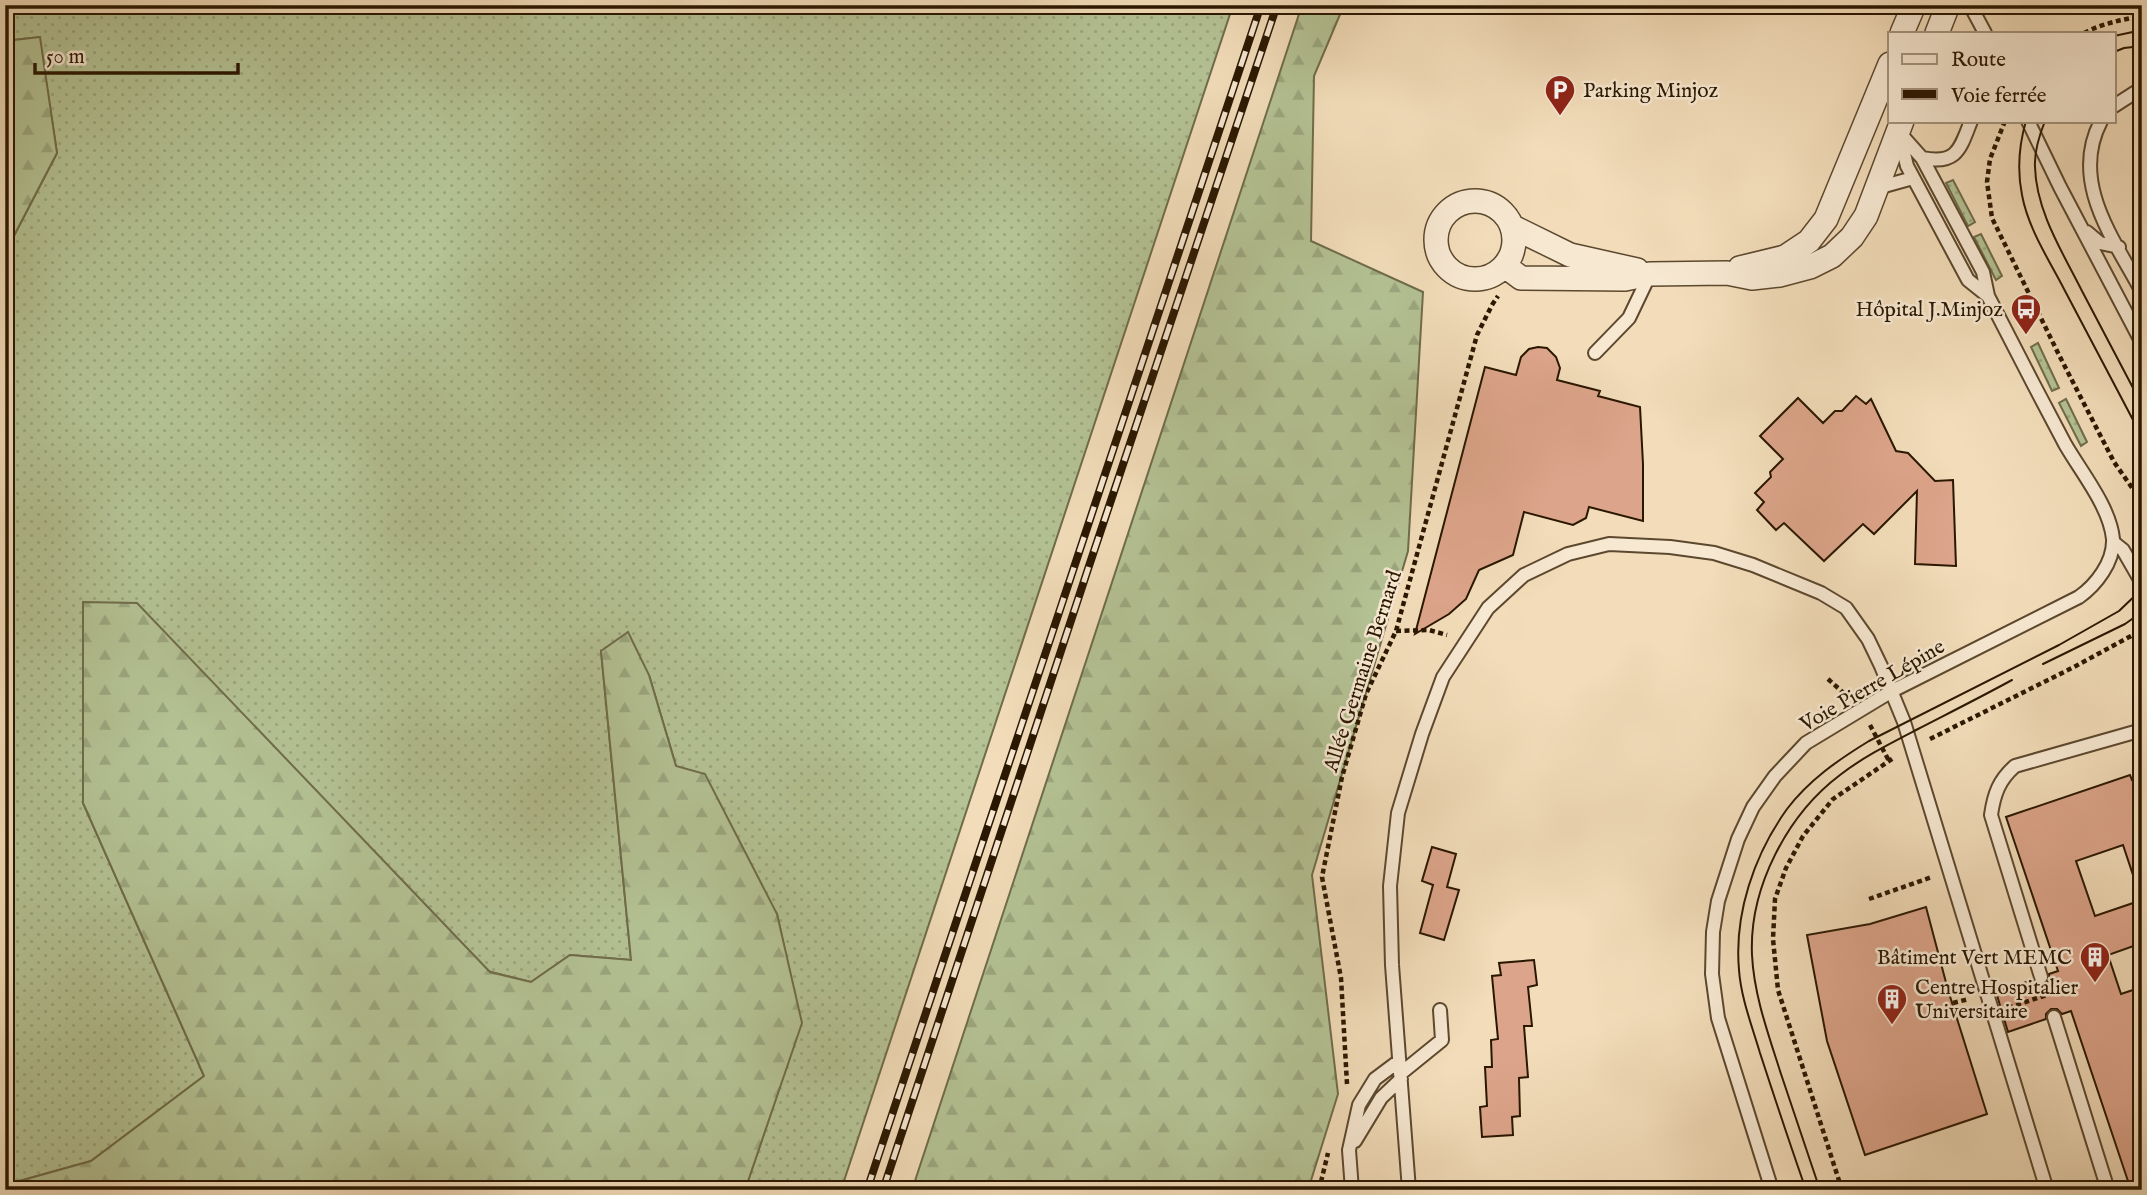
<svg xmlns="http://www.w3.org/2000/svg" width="2147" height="1195" font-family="'IM FELL English',serif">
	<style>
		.grass { fill: url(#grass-dots); stroke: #6f6c4a; stroke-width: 2 }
		.forest { fill: url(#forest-firs); stroke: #6f6c4a; stroke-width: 2 }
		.building { fill: #dca48a; stroke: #2a1700; stroke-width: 2 }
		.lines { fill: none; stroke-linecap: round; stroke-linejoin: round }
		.service-casing { stroke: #5c482e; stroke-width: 16 }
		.minor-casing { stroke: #5c482e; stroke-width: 26 }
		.path { stroke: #2a1700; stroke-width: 4.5; stroke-dasharray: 5 3.5; stroke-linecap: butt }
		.service { stroke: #f7e8d2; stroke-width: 12 }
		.minor { stroke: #f7e8d2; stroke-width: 23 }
		.tram { stroke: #2a1700; stroke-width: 2 }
		.rail-casing { stroke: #2a1700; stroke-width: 8 }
		.rail { stroke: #f7e8d2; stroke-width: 5; stroke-dasharray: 16; stroke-linecap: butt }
		.path-bridge { stroke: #2a1700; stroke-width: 4.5; stroke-dasharray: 5 3.5; stroke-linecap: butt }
		.labels { text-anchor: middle; stroke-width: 5; stroke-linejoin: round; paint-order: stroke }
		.poi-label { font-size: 21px; fill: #2a1700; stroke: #f7e8d2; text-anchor: start }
		.street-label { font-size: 21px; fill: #2a1700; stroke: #f7e8d2 }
	</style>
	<defs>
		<pattern id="grass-dots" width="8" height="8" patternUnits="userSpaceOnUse" patternTransform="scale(1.75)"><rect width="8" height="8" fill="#b4c294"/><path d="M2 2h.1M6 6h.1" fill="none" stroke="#9ba67e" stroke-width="1.8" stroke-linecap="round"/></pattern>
		<pattern id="forest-firs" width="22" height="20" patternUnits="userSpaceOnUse" patternTransform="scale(1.75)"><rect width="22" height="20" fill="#b4c294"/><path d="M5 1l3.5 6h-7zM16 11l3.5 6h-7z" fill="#9ba67e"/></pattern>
	</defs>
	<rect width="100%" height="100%" fill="#f2dcb9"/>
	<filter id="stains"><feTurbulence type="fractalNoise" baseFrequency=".00286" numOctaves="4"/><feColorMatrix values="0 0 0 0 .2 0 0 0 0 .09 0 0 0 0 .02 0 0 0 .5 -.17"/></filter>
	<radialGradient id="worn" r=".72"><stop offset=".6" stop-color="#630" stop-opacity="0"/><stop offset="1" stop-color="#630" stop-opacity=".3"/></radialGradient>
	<path class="grass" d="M5 5H1233L841 1190H745L801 1023 777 914 676 766 649 675 601 651 631 960 570 955 531 982 491 972 83 803 204 1076 91 1161 5 1185V253L57 153 39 37 5 41Z
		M1953 180 1975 222 1968 226 1946 183Z
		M1981 234 2002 276 1996 280 1974 237Z
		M2038 343 2059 388 2052 391 2031 347Z
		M2066 399 2087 442 2081 446 2059 403Z"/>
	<path class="forest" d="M1302 5H1344L1314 76 1311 241 1423 292 1408 551 1312 875 1338 1094 1308 1190H912Z
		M40 37 57 153 5 253V41Z
		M83 602 137 603 490 972 531 982 570 955 631 960 601 651 628 632 649 675 676 766 705 774 777 914 802 1023 745 1190H5V1185L91 1161 204 1076 83 803Z"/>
	<path class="building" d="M1538 347 1547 348 1556 357 1560 368 1557 380 1600 391 1598 396 1640 407 1643 464V521L1589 507 1586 518 1573 525 1524 512 1513 555 1479 570 1466 599 1449 614 1415 634 1485 367 1516 375 1521 357 1529 349Z
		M1856 396 1866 404 1871 399 1896 451 1908 453 1935 481 1953 480 1956 566 1915 564 1917 491 1874 534 1863 524 1824 561 1784 523 1776 530 1757 510 1764 502 1755 493 1771 477 1770 472 1783 459 1760 436 1798 398 1823 423 1835 411H1842Z
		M2130 775 2132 780 2142 777V890H2138L2123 845 2076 861 2095 916 2142 900V943L2108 955 2121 994 2142 987V1029L2134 1032 2142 1055V1190H2131L2071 1011 2062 1014 2057 1009H2051L2046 1014V1019L2008 1032 1996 992 2033 980 2038 985H2044L2049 980V974L2058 971 2006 817Z
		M1432 847 1456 854 1447 887 1459 890 1444 940 1420 933 1433 885 1422 881Z
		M1926 907 1948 990 1987 1114 1865 1155 1827 1041 1807 935 1870 924Z
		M1534 960 1537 985 1528 987 1532 1026H1524L1528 1077 1519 1078 1520 1116 1512 1117 1513 1135 1482 1137 1480 1107 1487 1106 1485 1067H1492L1491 1040 1498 1039 1492 976 1501 975 1499 963Z"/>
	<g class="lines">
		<g class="service-casing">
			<path id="service" d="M1970 5 1985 33
				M2114 106 2142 88
				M2028 121 2060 187 2142 343
				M2101 121C2069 182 2114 239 2142 292
				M1900 137 1907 166 1968 280 1988 296
				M1922 158C1957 165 1960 149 1971 121
				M1877 188 1913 178
				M2087 232 2100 243 2119 247
				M1595 353 1629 318 1650 274
				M2113 542 2123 550 2142 583
				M2041 977 1991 815C1994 794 1999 780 2015 766L2142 730
				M2054 1017 2108 1190
				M1400 1074 1442 1040 1440 1010
				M1355 1141 1381 1098 1401 1079
				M1352 1190 1349 1150 1359 1105 1375 1079 1399 1061
				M1409 1190 1392 965 1390 886 1398 813 1422 734 1443 677 1488 608 1524 575 1568 554 1609 544 1670 547 1714 553 1753 565 1821 593 1846 608 1868 639 1881 666 1904 722 2047 1190
				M1772 1190 1718 1018 1712 974 1713 932 1718 901 1738 839 1753 807 1775 776 1806 743 1892 691 2079 597C2096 585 2114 562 2113 539 2110 507 2081 472 2065 444 2039 395 2013 345 1988 296L1983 272 1922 158 1898 131"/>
		</g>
		<g class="minor-casing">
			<path id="minor" d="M1902 33 1914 5
				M1937 33 1948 5
				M1436 240a39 39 0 1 1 78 0a39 39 0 1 1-78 0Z
				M1513 227 1570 255 1637 270
				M1505 266 1521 278 1625 279 1650 274 1727 273 1752 278 1780 275 1810 267 1832 256 1852 237 1866 216 1902 121
				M1740 268 1785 257 1809 241 1826 219 1890 64"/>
		</g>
		<path class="path" d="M2084 33C2103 23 2122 20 2142 16
			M2005 121 1990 159 1987 182 1992 218 2059 355 2114 462 2142 502
			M1396 631 1429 630 1447 635
			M1828 679 1848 697
			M1870 725 1889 761
			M1930 739 2074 667 2142 630
			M1869 899 1932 877
			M1953 1003 1969 999
			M1347 1084 1341 978 1322 877 1342 777 1366 694 1396 631 1477 335 1492 305 1498 296
			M1319 1190 1328 1153
			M1842 1190 1778 990 1773 939 1775 899 1786 868 1803 836 1833 799 1895 757"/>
		<use href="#service" class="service"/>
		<use href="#minor" class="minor"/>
		<path class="tram" d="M2114 36 2142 30
			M2114 52 2124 48 2142 46
			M2026 121C2019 145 2017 170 2022 195 2028 228 2049 260 2064 289 2090 338 2116 388 2142 437
			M2045 121C2039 136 2034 151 2035 167 2036 211 2063 253 2082 291 2102 329 2122 367 2142 405
			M2043 664 2125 624 2142 612
			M1806 1190C1790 1144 1775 1099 1760 1053 1752 1026 1741 998 1739 970 1734 914 1754 855 1787 809 1809 780 1838 760 1869 741L2059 645 2119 611 2142 589
			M1820 1190C1807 1151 1794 1112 1781 1074 1769 1036 1754 996 1752 955 1749 888 1787 815 1840 775 1863 757 1891 743 1918 729 1949 713 1981 697 2012 680"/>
		<g class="rail-casing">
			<path id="rail" d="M867 1190 1261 5
				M883 1190 1089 566 1277 5"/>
		</g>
		<use href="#rail" class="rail"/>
		<path class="path-bridge" d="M1992 1013 2071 987"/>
	</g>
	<defs>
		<g id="parking-pin" transform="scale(1.575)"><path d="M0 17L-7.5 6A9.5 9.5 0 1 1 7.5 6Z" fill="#8f2418" stroke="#f7e8d2"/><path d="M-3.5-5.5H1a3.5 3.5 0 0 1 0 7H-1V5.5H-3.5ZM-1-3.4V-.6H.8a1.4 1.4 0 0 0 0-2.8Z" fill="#fff"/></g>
		<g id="bus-pin" transform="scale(1.575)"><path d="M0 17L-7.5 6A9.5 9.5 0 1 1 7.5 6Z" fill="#8f2418" stroke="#f7e8d2"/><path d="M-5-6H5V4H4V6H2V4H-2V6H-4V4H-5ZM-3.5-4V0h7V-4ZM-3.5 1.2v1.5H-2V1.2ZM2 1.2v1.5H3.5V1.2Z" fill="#fff"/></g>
		<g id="building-pin" transform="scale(1.575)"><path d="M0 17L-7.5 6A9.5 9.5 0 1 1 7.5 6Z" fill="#8f2418" stroke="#f7e8d2"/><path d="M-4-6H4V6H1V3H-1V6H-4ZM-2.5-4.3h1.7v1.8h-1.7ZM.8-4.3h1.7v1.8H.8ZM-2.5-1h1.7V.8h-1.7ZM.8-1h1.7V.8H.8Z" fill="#fff"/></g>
	</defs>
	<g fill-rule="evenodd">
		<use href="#parking-pin" x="1560" y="90"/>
		<use href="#bus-pin" x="2026" y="309"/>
		<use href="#building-pin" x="2095" y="957"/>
		<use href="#building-pin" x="1892" y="999"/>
	</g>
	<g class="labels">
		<g class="poi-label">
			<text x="1583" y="97">Parking Minjoz</text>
			<text x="2003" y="316" text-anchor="end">Hôpital J.Minjoz</text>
			<text x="2072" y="964" text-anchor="end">Bâtiment Vert MEMC</text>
			<text x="1915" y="994">Centre Hospitalier<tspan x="1915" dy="24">Universitaire</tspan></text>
		</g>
		<g class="street-label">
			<text transform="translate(1362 671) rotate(-72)" y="7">Allée Germaine Bernard</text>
			<text transform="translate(1872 685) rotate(-30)" y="7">Voie Pierre Lépine</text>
		</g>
	</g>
	<rect width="2147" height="1195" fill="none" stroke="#f2dcb9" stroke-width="28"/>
	<rect x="7" y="7" width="2133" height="1181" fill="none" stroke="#2a1700" stroke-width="3.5"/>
	<rect x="14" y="14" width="2119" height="1167" fill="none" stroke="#2a1700" stroke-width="2"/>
	<rect x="1888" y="32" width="228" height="91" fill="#f7e8d2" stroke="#a5947e" stroke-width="2"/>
	<rect x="1902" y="54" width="35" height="10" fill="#f7e8d2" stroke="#a5947e" stroke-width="2"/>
	<text x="1951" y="66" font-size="21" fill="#2a1700">Route</text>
	<rect x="1902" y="89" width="35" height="10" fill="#2a1700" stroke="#a5947e" stroke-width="2"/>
	<text x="1951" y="102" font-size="21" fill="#2a1700">Voie ferrée</text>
	<path d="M35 63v10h203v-10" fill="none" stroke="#2a1700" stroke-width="3.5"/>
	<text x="46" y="63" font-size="21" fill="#2a1700" stroke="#f7e8d2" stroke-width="5" paint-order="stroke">50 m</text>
	<rect width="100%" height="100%" filter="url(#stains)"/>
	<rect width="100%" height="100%" fill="url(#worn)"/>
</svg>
